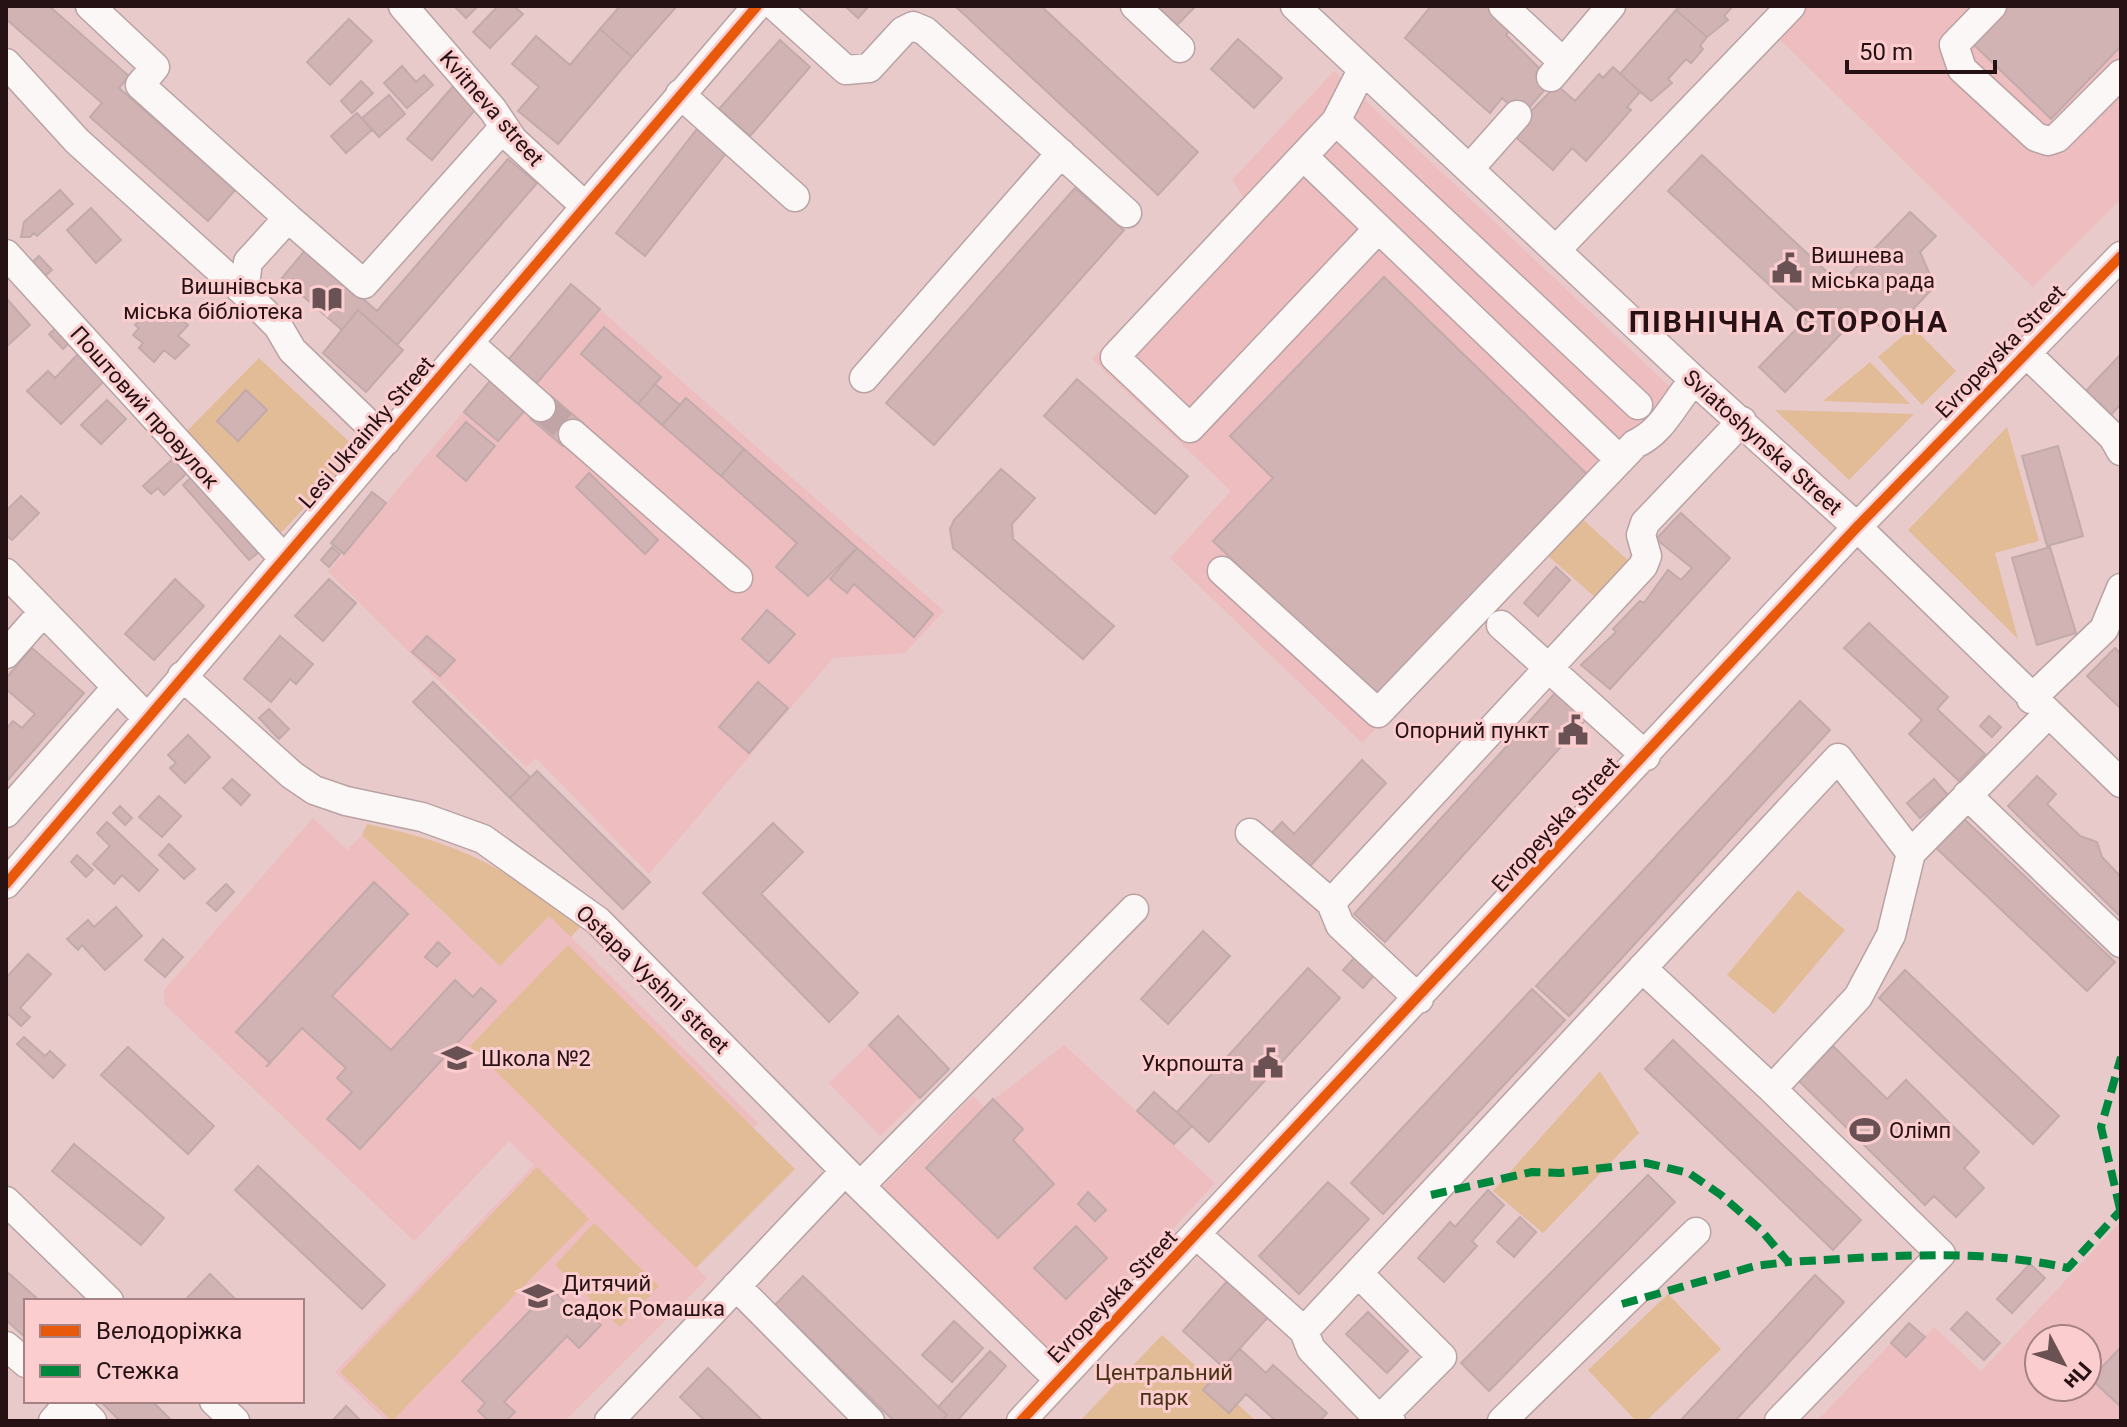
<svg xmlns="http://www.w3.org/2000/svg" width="2127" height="1427" font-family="Roboto,sans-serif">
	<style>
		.built { fill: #eebdbf; fill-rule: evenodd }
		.green { fill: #e2bb97 }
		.building { fill: #d1b3b4; stroke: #c2aaab; stroke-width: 2 }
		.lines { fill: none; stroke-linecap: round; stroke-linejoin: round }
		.minor-tunnel { stroke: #c1a5a6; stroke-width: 28; stroke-dasharray: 28 14; stroke-linecap: butt }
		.minor-casing { stroke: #b9a2a3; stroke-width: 31 }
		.minor { stroke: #fcf7f7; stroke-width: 28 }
		.quiet { stroke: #00873e; stroke-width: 8; stroke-dasharray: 16 8; stroke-linecap: butt }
		.cycleway-casing { stroke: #fbcdcf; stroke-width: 15 }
		.cycleway { stroke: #e8590c; stroke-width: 10 }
		.labels { text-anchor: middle; stroke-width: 6; stroke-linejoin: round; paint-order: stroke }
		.street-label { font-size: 22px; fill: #261214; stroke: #fbcdcf }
		.poi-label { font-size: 22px; fill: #261214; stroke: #fbcdcf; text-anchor: start }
		.park-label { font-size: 22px; fill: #483314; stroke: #fbcdcf }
		.district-label { font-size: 30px; font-weight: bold; letter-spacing: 2px; fill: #261214; stroke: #fbcdcf }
	</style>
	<rect width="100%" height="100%" fill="#e8cacb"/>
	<path class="built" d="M1791 6H2121V199L2033 287 1769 29Z
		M1334 71 1686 402 1362 743 1170 558 1231 491 1092 359 1243 197 1232 180Z
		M571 284 944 611 905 653 833 658 649 874 536 758 526 767 328 572Z
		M313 818 347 850 362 835 462 931 549 915 758 1123 659 1228 707 1279 565 1421H386L335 1372 534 1165 509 1141 414 1241 164 1004V990Z
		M898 1016 949 1069 880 1136 829 1083Z
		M1064 1045 1215 1183 1064 1347 1047 1351 879 1190 973 1096 984 1107Z
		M2121 1221V1421H1817L1891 1343 1906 1357 1934 1327 1981 1371ZM2039 1339H2087V1387H2039Z"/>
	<path class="green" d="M1913 327 1956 371 1922 405 1878 357Z
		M259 358 358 450 279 535 224 483 229 476 186 432Z
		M1870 362 1910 404 1823 401Z
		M1775 410 1914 414 1849 480Z
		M2007 427 2039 541 1995 553 2018 639 1908 530Z
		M1580 517 1631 563 1597 599 1546 554Z
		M367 824C463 844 503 866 580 927L571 937 549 916 500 966 362 835Z
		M1798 890 1845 930 1774 1014 1727 975Z
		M568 945 795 1169 696 1268 470 1046Z
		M1600 1071 1639 1133 1543 1233 1493 1191Z
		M537 1167 589 1219 392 1421 340 1372Z
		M594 1223 659 1286 620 1327 555 1265Z
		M1668 1294 1721 1349 1646 1421H1636L1588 1370Z
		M1162 1335 1256 1421H1080Z"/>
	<path class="building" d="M6 6H49L129 76 119 88 235 190 208 221 90 117 102 103 6 19Z
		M454 6H478L466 18Z
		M498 6H514L523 14 490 48 473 32Z
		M620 6H677L632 57 600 29Z
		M845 6H869L858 18Z
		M955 6H1041L1198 152 1158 195Z
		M1156 6H1196L1177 25Z
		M1431 6H1493L1514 25 1506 35 1552 81 1522 116 1502 98 1490 113 1405 38Z
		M1680 6H1733L1724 16 1728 20 1707 37 1676 10Z
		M2007 6H2121V46L2051 119 1972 43Z
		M1676 10 1707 37 1700 46 1703 49 1691 63 1686 59 1668 79 1672 83 1651 101 1620 74Z
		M349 19 372 41 330 85 307 62Z
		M600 29 632 57 558 144 518 111 539 87 512 64 536 36 570 65Z
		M1238 39 1282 78 1254 108 1211 69Z
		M780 40 810 67 750 136 719 109Z
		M402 66 416 82 424 75 433 85 407 108 384 83Z
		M1613 67 1640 92 1627 107 1631 110 1586 161 1572 148 1553 170 1510 132 1557 85 1575 101 1599 74 1603 78Z
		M361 81 373 93 352 113 341 101Z
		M456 83 480 104 432 160 407 139Z
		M389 95 405 114 379 137 362 118Z
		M357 113 372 130 346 153 331 136Z
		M697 129 727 152 645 256 616 233Z
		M1702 155 1840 284 1910 212 1936 236 1920 252 1935 286 1889 334 1863 311 1785 392 1759 367 1806 319 1668 191Z
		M508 159 537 183 397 345 358 310 342 330 282 278 306 249 377 311Z
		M1075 188 1124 230 934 445 886 403Z
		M60 190 73 204 37 236 34 233 30 237H21L24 222Z
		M91 208 121 240 96 263 67 230Z
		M39 256 52 270 39 281 27 267Z
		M1384 277 1593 480 1378 701 1213 541 1273 478 1230 436Z
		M571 284 600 309 536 384 508 360Z
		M6 298 30 325 6 347Z
		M160 306 168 313 171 310 188 325 178 336 189 345 175 359 164 350 154 362 139 348 143 343 133 335 139 328 135 325 148 310 153 314Z
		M358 310 403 350 366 392 323 353Z
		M58 326 72 340 63 349 49 334Z
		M604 327 661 377 638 404 581 354Z
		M78 354 105 380 61 424 27 391 48 371 55 378Z
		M2121 354V404L2105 421 2080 397Z
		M1077 379 1188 476 1155 514 1044 416Z
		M490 381 525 410 498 441 464 412Z
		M655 384 680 405 662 425 638 404Z
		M246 390 267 410 238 441 217 421Z
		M551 396 583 423 563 446 531 419Z
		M686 398 744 449 721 476 662 425Z
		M107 400 126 419 101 444 81 425Z
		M466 422 495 446 466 481 437 456Z
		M2058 446 2083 536 2047 546 2022 456Z
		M744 449 857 548 808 596 776 567 797 543 721 476Z
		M176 456 189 471 164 495 158 488 151 494 143 486Z
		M1001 469 1035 498 1012 524 1013 539 1114 626 1083 659 953 548 950 529 954 520Z
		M196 473 263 549 249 560 183 485Z
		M589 473 658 540 645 554 576 487Z
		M372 492 386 503 344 554 331 543Z
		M21 496 39 513 12 540 6 535V511Z
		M1681 513 1730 558 1610 689 1581 665 1616 632 1613 629 1640 601 1644 603 1668 570 1681 580 1692 568 1656 539Z
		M332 547 340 554 329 567 321 560Z
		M2050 547 2076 633 2037 645 2012 558Z
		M857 548 933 614 914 637 854 584 847 593 830 579Z
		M1556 567 1570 580 1538 616 1524 603Z
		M175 579 204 606 154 660 125 634Z
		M329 579 356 603 323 641 295 616Z
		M767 610 795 634 769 663 742 639Z
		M1869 623 1948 697 1937 709 1985 754 1959 781 1909 734 1922 720 1844 648Z
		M280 636 313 664 296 684 290 679 271 702 244 679Z
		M427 636 455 660 440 676 412 652Z
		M32 648 84 693 6 782V729L13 721 22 728 35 714 6 689V678Z
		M2115 648 2121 654V709L2087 676Z
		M433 682 530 777 510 798 413 702Z
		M758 682 788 708 749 753 719 727Z
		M1556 692 1586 719 1385 942 1354 914Z
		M1800 701 1830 730 1569 1016 1536 986Z
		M269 709 289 729 279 739 259 718Z
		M1989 716 2001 727 1992 737 1980 726Z
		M188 735 210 757 185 783 170 768 176 763 168 755Z
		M1362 760 1386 783 1303 874 1265 840 1282 822 1294 834Z
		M537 771 650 882 623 909 510 798Z
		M2037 776 2056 794 2047 804 2080 836 2097 842 2102 857 2121 877V917L2008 806Z
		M232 779 250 795 241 805 223 788Z
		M1934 779 1948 795 1920 818 1907 803Z
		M159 796 181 816 162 837 139 817Z
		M120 806 132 818 125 825 113 813Z
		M1962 817 2115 962 2087 991 1934 846Z
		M107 822 158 870 139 891 122 875 114 884 93 864 110 846 97 833Z
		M773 823 803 852 761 894 858 993 829 1022 703 893Z
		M169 844 195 869 184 879 159 855Z
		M77 855 93 870 86 877 71 862Z
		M374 882 408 914 332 996 391 1050 455 980 473 997 481 988 496 1001 360 1149 327 1119 352 1092 337 1078 346 1068 302 1028 266 1067 270 1063 236 1032Z
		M226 884 234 892 216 911 207 903Z
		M116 907 142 936 105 970 82 945 78 950 67 939 88 920 94 927Z
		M1203 931 1230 956 1168 1024 1141 999Z
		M163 939 183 957 165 977 145 960Z
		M438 942 450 953 437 967 425 957Z
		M28 954 51 974 20 1008 30 1017 21 1026 6 1012V978Z
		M1357 955 1376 973 1363 988 1343 970Z
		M1308 968 1340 998 1209 1142 1177 1112Z
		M1905 970 2059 1116 2033 1144 1879 998Z
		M1532 989 1565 1020 1383 1214 1351 1183Z
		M898 1016 949 1069 920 1098 869 1045Z
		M24 1037 45 1056 50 1051 65 1065 53 1078 17 1044Z
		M1673 1040 1861 1220 1833 1250 1645 1069Z
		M1833 1046 1887 1099 1906 1080 1979 1152 1964 1168 1984 1188 1956 1217 1934 1196 1925 1205 1799 1081Z
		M128 1047 214 1126 188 1154 101 1075Z
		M1154 1092 1192 1126 1174 1144 1137 1111Z
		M993 1099 1023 1129 1013 1140 1054 1184 998 1238 926 1168Z
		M74 1144 164 1218 141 1245 52 1171Z
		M258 1166 385 1285 362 1309 235 1190Z
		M1648 1175 1675 1202 1489 1391 1461 1363Z
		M1328 1182 1369 1219 1299 1294 1259 1256Z
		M1488 1190 1504 1205 1472 1241 1477 1246 1444 1282 1418 1258 1450 1222 1455 1227Z
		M1088 1192 1106 1210 1095 1221 1078 1204Z
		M1520 1217 1536 1232 1514 1257 1497 1242Z
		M1076 1226 1107 1258 1066 1299 1034 1268Z
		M2030 1264 2045 1278 2012 1313 1997 1299Z
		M6 1271 40 1301H26V1338L6 1320Z
		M210 1274 237 1301 186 1299Z
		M1815 1275 1844 1302 1773 1380 1735 1421H1680Z
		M803 1276 947 1415 942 1421H894L775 1305Z
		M1229 1279 1269 1316 1223 1367 1183 1331Z
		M551 1289 575 1312 581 1306 601 1325 579 1348 567 1336 504 1402 515 1412 506 1421H489L478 1411 485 1403 462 1381Z
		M1368 1312 1408 1351 1387 1373 1346 1334Z
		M1967 1312 2000 1343 1984 1360 1951 1329Z
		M954 1321 983 1348 952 1382 922 1355Z
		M1909 1323 1925 1337 1906 1357 1891 1343Z
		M2120 1348 2121 1350V1407L2091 1379Z
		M1240 1349 1266 1373 1273 1365 1327 1413 1320 1421H1276L1246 1394 1229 1413 1203 1390Z
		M990 1351 1006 1366 957 1421H942L947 1415 938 1407Z
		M708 1368 763 1421H705L680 1397Z
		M100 1401H152L172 1421H120Z
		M346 1406 361 1421H332Z"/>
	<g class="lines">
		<path class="minor-tunnel" d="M541 407 573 434"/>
		<g class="minor-casing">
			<path id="minor" d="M90 6 155 67 140 85 288 218
				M403 6 493 110 513 140 585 206
				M775 6 846 70 869 68 903 31 913 26 925 31 1127 213
				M1135 6 1180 48
				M1295 6 1694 380 1857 527 2121 783
				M1503 6 1563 62
				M1992 6 1954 45 1962 69 2036 137 2048 141 2057 138 2121 74
				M6 63 77 141 244 292 278 326 292 350 386 441
				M1362 70 1336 121 1115 357 1190 428 1378 229
				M1551 77 1611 6
				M680 94 795 197
				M1336 121 1638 405
				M1304 157 1620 460
				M1470 168 1517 115
				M1557 249 1791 6
				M6 254 284 559
				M244 292 248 262 288 218 364 284 504 127
				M469 343 541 407
				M2025 352 2113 437 2121 451
				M864 378 1061 153
				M573 434 738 578
				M1222 571 1378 713 1635 444C1663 432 1674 402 1694 380
				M6 573 147 718
				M1501 625 1646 756
				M6 654 43 612
				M182 676 292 775 314 790 346 801 422 817 483 839 598 921 860 1186 1059 1380
				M2031 699 2104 629 2121 588
				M1967 795 2121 943
				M6 813 117 687
				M1250 833 1331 903
				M6 884 757 6
				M1642 968 1772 1089 1858 997 1891 935 1911 853
				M1419 999 1340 925 1331 903 1643 566 1647 556 1641 535 1645 523 1742 421
				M1772 1089 1941 1254 1779 1421
				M860 1186 1134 909
				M6 1201 109 1301
				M1198 1236 1304 1331 1311 1349 1371 1411 1391 1421
				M1358 1273 1442 1357 1384 1415
				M736 1286 870 1421
				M1304 1331 1838 758 1911 853 2048 714
				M6 1346 26 1363
				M72 1401 92 1421
				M214 1401 235 1421
				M53 1421 70 1401
				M609 1421 845 1171
				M1021 1421 1857 527 2121 256
				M1502 1421 1696 1232"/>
		</g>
		<use href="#minor" class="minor"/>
		<path class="quiet" d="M1431 1195 1532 1172 1560 1173 1646 1163 1689 1173 1721 1195 1761 1230 1788 1262C1882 1257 1975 1247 2068 1268L2121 1210
			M2120 1209 2101 1127 2121 1057
			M1622 1304 1755 1266 1788 1262"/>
		<g class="cycleway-casing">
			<path id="cycleway" d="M6 884 757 6
				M1021 1421 1857 527 2121 256"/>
		</g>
		<use href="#cycleway" class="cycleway"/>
	</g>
	<defs>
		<g id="civic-bare" transform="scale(2.4)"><path d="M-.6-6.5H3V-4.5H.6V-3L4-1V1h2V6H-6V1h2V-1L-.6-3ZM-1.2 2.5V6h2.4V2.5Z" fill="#6a5254" stroke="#fbcdcf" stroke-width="2.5" paint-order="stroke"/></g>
		<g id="library-bare" transform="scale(2.4)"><path d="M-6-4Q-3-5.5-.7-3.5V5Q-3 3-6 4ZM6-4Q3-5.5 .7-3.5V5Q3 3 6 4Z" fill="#6a5254" stroke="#fbcdcf" stroke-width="2.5" paint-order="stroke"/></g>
		<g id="school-bare" transform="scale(2.4)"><path d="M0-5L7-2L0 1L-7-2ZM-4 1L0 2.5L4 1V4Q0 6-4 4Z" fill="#6a5254" stroke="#fbcdcf" stroke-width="2.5" paint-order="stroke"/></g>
		<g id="stadium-bare" transform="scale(2.4)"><path d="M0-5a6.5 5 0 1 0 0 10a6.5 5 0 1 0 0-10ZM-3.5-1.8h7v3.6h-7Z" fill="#6a5254" stroke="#fbcdcf" stroke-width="2.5" paint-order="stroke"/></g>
	</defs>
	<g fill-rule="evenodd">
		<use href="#civic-bare" x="1787" y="268"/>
		<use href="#library-bare" x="327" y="299"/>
		<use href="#civic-bare" x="1573" y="730"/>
		<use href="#school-bare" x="457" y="1058"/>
		<use href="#civic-bare" x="1268" y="1063"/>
		<use href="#stadium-bare" x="1865" y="1130"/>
		<use href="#school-bare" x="538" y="1296"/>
	</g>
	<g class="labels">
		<g class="street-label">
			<text transform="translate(492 108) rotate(49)" y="8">Kvitneva street</text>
			<text transform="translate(2000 351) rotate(-46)" y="8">Evropeyska Street</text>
			<text transform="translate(145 407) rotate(48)" y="8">Поштовий провулок</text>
			<text transform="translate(366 432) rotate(-49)" y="8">Lesi Ukrainky Street</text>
			<text transform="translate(1763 442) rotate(42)" y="8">Sviatoshynska Street</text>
			<text transform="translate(1555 824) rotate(-47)" y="8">Evropeyska Street</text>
			<text transform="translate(653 979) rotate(44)" y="8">Ostapa Vyshni street</text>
			<text transform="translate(1112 1296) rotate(-46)" y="8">Evropeyska Street</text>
		</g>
		<g class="poi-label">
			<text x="1811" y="263">Вишнева<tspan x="1811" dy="25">міська рада</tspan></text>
			<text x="303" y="294" text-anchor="end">Вишнівська<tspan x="303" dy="25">міська бібліотека</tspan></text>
			<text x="1549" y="738" text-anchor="end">Опорний пункт</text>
			<text x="481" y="1066">Школа №2</text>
			<text x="1244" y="1071" text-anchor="end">Укрпошта</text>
			<text x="1889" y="1138">Олімп</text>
			<text x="562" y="1291">Дитячий<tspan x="562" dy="25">садок Ромашка</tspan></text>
		</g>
		<g class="park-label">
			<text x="1164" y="1380">Центральний<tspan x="1164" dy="25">парк</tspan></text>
		</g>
		<g class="district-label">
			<text x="1789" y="332">ПІВНІЧНА СТОРОНА</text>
		</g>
	</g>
	<rect width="2127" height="1427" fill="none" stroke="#261214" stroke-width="16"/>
	<rect x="24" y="1299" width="280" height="104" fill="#fbcdcf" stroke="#a68284" stroke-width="2"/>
	<rect x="40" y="1325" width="40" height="12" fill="#e8590c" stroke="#a68284" stroke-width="2"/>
	<text x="96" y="1339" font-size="24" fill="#261214">Велодоріжка</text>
	<rect x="40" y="1365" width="40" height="12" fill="#00873e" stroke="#a68284" stroke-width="2"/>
	<text x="96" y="1379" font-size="24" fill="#261214">Стежка</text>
	<g transform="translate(2063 1363) rotate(131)"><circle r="38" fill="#fbcdcf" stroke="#a68284" stroke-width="2"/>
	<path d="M0-6L14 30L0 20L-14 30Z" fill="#6a5254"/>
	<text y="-12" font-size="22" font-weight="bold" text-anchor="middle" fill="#261214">Пн</text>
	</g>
	<path d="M1847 60v12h148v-12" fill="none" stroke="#261214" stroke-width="4"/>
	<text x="1859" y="60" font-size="24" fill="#261214" stroke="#fbcdcf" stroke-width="6" paint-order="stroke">50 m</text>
</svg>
